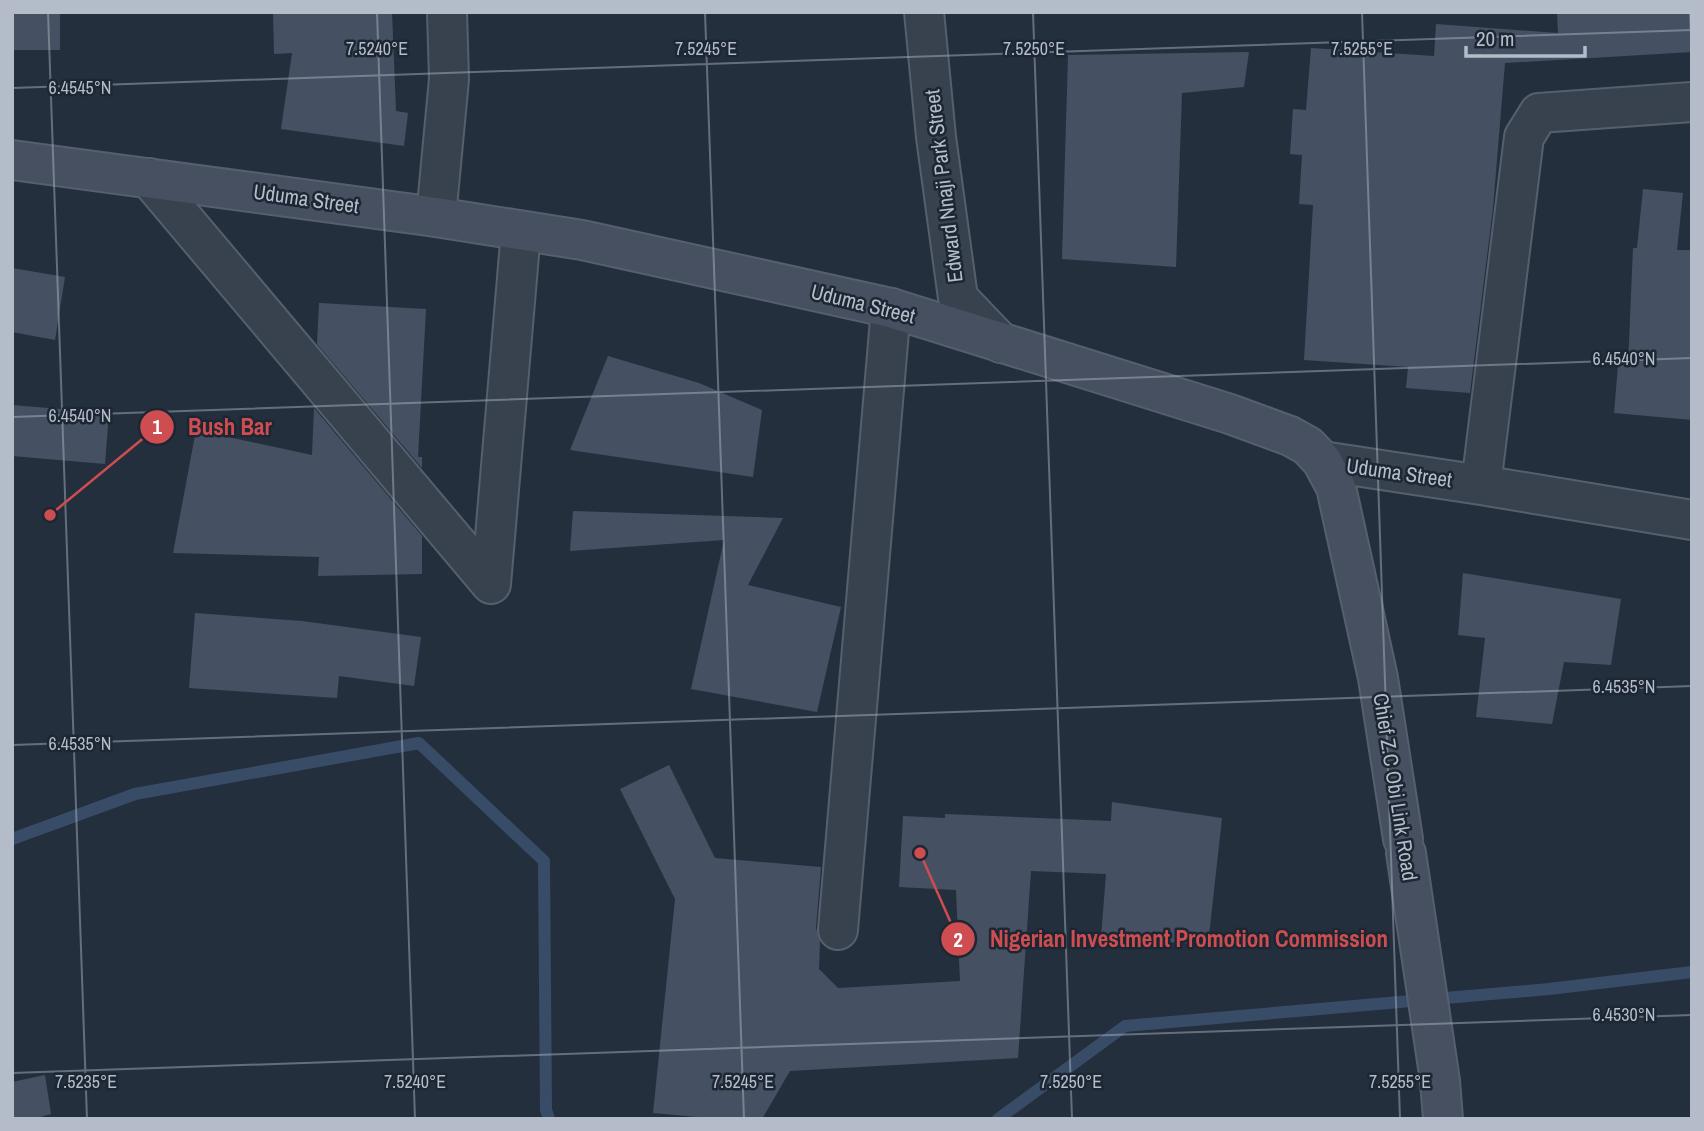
<svg xmlns="http://www.w3.org/2000/svg" width="1704" height="1131" font-family="'Archivo Narrow',sans-serif">
	<style>
		.lines { fill: none; stroke-linecap: round; stroke-linejoin: round }
		.stream { stroke: #394c67; stroke-width: 12 }
		.building { fill: #455162 }
		.street-casing { stroke: #565f6c; stroke-width: 42 }
		.secondary-casing { stroke: #565f6c; stroke-width: 42 }
		.street { stroke: #38414e; stroke-width: 38 }
		.secondary { stroke: #465061; stroke-width: 38 }
		.ticks { fill: none; stroke: #b4bcc9; stroke-width: 2; stroke-opacity: 0.45 }
		.labels { text-anchor: middle; stroke-width: 5; stroke-linejoin: round; paint-order: stroke }
		.street-label { font-size: 21px; fill: #b4bcc9; stroke: #1d2633 }
		.ticks-label { font-size: 18px; text-anchor: middle; fill: #b4bcc9; stroke: #1d2633; stroke-width: 5; stroke-linejoin: round; paint-order: stroke }
		.leader { fill: none; stroke: #ce4d50; stroke-width: 2.5 }
		.callout-dot { fill: #ce4d50; stroke: #1d2633; stroke-width: 2.5 }
		.mark-label { font-size: 21px; text-anchor: middle; font-weight: bold; fill: #fff }
		.callout-label { font-size: 23px; text-anchor: middle; font-weight: bold; fill: #ce4d50; stroke: #1d2633; stroke-width: 5; stroke-linejoin: round; paint-order: stroke }
	</style>
	<rect width="100%" height="100%" fill="#242f3e"/>
	<g class="lines">
		<path class="stream" d="M12 839 135 794 419 743 544 861 546 1110 549 1119
			M998 1119 1125 1026 1549 989 1692 972"/>
	</g>
	<path class="building" d="M12 12H60V50H12Z
		M273 12H392L396 111 408 113 404 146 281 129 292 53 274 54Z
		M1557 12H1692V52L1505 63 1493 208 1470 393 1406 388 1408 367 1304 360 1313 205 1299 204 1302 155 1290 154 1293 109 1306 110 1311 48 1434 56 1436 24 1558 33Z
		M1249 52 1244 87 1182 93 1176 267 1062 259 1068 55Z
		M1643 189 1683 193 1677 250H1692V420L1614 413 1618 365 1628 366 1633 248H1637Z
		M12 268 65 277 55 340 12 332Z
		M319 303 426 309 418 457H422V468L317 344Z
		M608 356 699 383 762 410 753 477 570 450Z
		M12 405 109 413 105 464 12 456Z
		M314 408 422 536V574L318 576 319 557 173 553 196 430 312 455Z
		M573 511 783 518 748 585 841 607 817 712 691 689 724 540 570 551Z
		M1463 573 1621 599 1611 665 1564 662 1552 724 1476 717 1485 638 1458 635Z
		M195 613 302 621 421 637 414 686 339 676 337 698 189 688Z
		M669 765 715 858 821 867 816 928 820 941 819 969 838 988 960 981 956 890 899 887 903 816 945 818V814L1111 821 1112 802 1222 818 1208 945 1101 937 1106 874 1031 871 1018 1058 790 1071 762 1119H719L653 1113 675 899 620 789Z
		M45 1075 51 1114 33 1119H12V1082Z"/>
	<g class="lines">
		<g class="street-casing">
			<path id="street" d="M924 12 936 137 958 298 1001 343
				M149 178 491 584
				M436 217 449 79 447 12
				M1322 461 1481 485 1692 520
				M1481 485 1524 137 1539 113 1692 102
				M491 584 521 231
				M838 930 891 308"/>
		</g>
		<g class="secondary-casing">
			<path id="secondary" d="M12 160 436 217 582 240 891 308 1230 414 1290 436 1308 446 1322 461 1336 487 1378 678 1403 839
				M1406 853 1440 1081 1443 1119"/>
		</g>
		<use href="#street" class="street"/>
		<use href="#secondary" class="secondary"/>
	</g>
	<path class="ticks" d="M48 12 87 1119M377 12 415 1119M705 12 744 1119M1033 12 1072 1119M1362 12 1400 1119M1690 12 1692 57M12 88 1692 30M12 417 1692 358M12 745 1692 686M12 1073 1692 1015"/>
	<g class="labels">
		<g class="street-label">
			<text transform="translate(944 186) rotate(-97)" y="7">Edward Nnaji Park Street</text>
			<text transform="translate(306 199) rotate(8)" y="7">Uduma Street</text>
			<text transform="translate(863 304) rotate(14)" y="7">Uduma Street</text>
			<text transform="translate(1399 473) rotate(8)" y="7">Uduma Street</text>
			<text transform="translate(1395 787) rotate(81)" y="7">Chief Z.C Obi Link Road</text>
		</g>
	</g>
	<g class="ticks-label">
		<text x="377" y="55">7.5240°E</text>
		<text x="706" y="55">7.5245°E</text>
		<text x="1034" y="55">7.5250°E</text>
		<text x="1362" y="55">7.5255°E</text>
		<text x="80" y="94">6.4545°N</text>
		<text x="1624" y="365">6.4540°N</text>
		<text x="80" y="422">6.4540°N</text>
		<text x="1624" y="693">6.4535°N</text>
		<text x="80" y="750">6.4535°N</text>
		<text x="1624" y="1021">6.4530°N</text>
		<text x="86" y="1088">7.5235°E</text>
		<text x="415" y="1088">7.5240°E</text>
		<text x="743" y="1088">7.5245°E</text>
		<text x="1071" y="1088">7.5250°E</text>
		<text x="1400" y="1088">7.5255°E</text>
	</g>
	<path class="leader" d="M50 515L157 427M920 853L958 939"/>
	<g class="callout-dot">
		<circle cx="50" cy="515" r="7"/>
		<circle cx="920" cy="853" r="7"/>
		<circle cx="157" cy="427" r="18"/>
		<circle cx="958" cy="939" r="18"/>
	</g>
	<g class="mark-label">
		<text x="157" y="434">1</text>
		<text x="958" y="947">2</text>
	</g>
	<g class="callout-label">
		<text x="230" y="435">Bush Bar</text>
		<text x="1189" y="947">Nigerian Investment Promotion Commission</text>
	</g>
	<rect width="1704" height="1131" fill="none" stroke="#b4bcc9" stroke-width="28"/>
	<path d="M1466 46v10h119v-10" fill="none" stroke="#b4bcc9" stroke-width="3.5"/>
	<text x="1476" y="46" font-size="21" fill="#b4bcc9" stroke="#1d2633" stroke-width="5" paint-order="stroke">20 m</text>
</svg>
